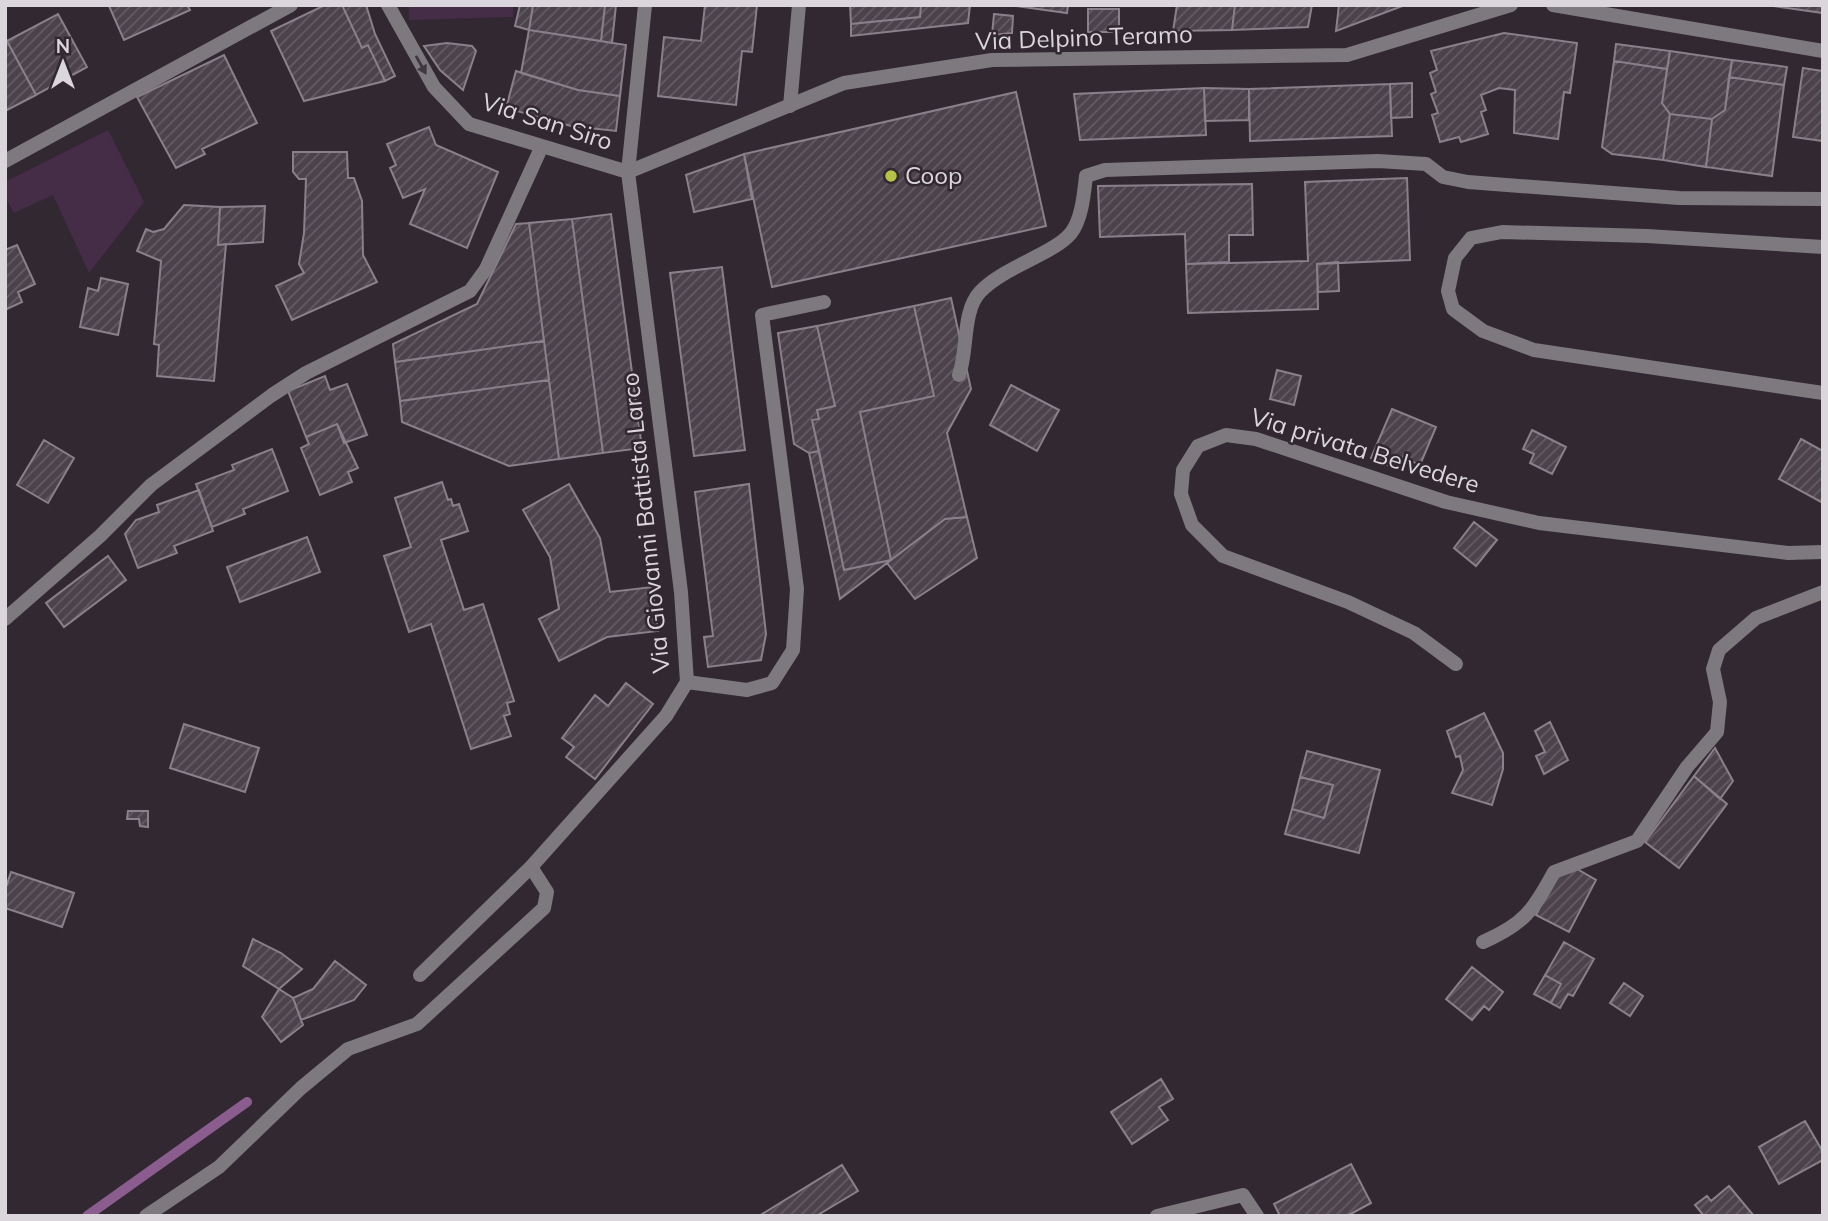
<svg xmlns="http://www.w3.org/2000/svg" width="1828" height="1221" font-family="Mulish,sans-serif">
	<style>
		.green { fill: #452c47 }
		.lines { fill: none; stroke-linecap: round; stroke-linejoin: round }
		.stream { stroke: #8b5d8f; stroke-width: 10 }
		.building { fill: url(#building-hatch); stroke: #8a808b; stroke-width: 2 }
		.lane { stroke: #7e797e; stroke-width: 14 }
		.street { stroke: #7e797e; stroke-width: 14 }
		.oneway { fill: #403840 }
		.poi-dot { fill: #b6c148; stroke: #312831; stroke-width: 2.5 }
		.labels { text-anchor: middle; stroke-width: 5; stroke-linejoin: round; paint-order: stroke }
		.street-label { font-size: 24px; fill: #dbd5dc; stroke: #312831 }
		.poi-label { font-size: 24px; fill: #dbd5dc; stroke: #312831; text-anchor: start }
	</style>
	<defs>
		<pattern id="building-hatch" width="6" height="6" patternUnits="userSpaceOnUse" patternTransform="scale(1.75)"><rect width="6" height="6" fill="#4b424c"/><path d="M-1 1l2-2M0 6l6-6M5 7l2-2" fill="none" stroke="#645c65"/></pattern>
	</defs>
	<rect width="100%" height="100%" fill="#312831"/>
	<path class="green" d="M409 5H513V17L409 20Z
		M108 130 144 202 89 273 53 195 14 213 5 197V182Z"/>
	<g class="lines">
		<path class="stream" d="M87 1216 247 1102"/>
	</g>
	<path class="building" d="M187 5 190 10 124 40 109 6Z
		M325 5H342L362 48 368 45 385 81 304 101 271 31Z
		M342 5H366L375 34 395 76 385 81 368 45 362 48Z
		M520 5H533L529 30 515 26Z
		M533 5H605L601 41 529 30Z
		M605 5H616L612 43 601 41Z
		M705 5H757L752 52 742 51 736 105 658 96 664 37 701 41Z
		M850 5H921L920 17 851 24Z
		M921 5H970L968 23 851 36V24L920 17Z
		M1009 5H1068L1067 13Z
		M1177 5H1235L1232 30 1173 31Z
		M1235 5H1312L1308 27 1232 30Z
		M1339 5H1405L1336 31Z
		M1766 5H1823V13Z
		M1088 9H1119V32H1088Z
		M58 14 87 67 36 95 7 41Z
		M994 14 1013 16 1012 33 992 35Z
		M529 30 626 45 620 96 578 90 521 73Z
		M1504 33 1577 43 1570 93 1564 92 1558 139 1514 133 1515 90 1499 88 1481 95 1486 110 1481 112 1488 134 1461 142 1459 137 1440 142 1432 115 1438 113 1431 94 1436 92 1430 73 1437 70 1431 51Z
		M7 41 36 95 5 111V43Z
		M447 43 472 46 476 51 463 90 440 70 424 46Z
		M1616 44 1670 51 1667 69 1614 61Z
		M1670 51 1732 60 1725 110 1712 119 1670 114 1662 103Z
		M224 55 257 123 202 149 205 154 176 168 137 97Z
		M1732 60 1787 67 1784 85 1729 77Z
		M1614 61 1667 69 1662 103 1670 114 1663 160 1612 154 1602 147Z
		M1803 68 1823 71V141L1793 137Z
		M516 71 578 90 620 96 616 131 571 126 506 108Z
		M1729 77 1784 85 1772 176 1706 167 1712 119 1725 110Z
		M1412 83V117L1391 118 1390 84Z
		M1390 84 1392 136 1250 141 1249 89Z
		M1204 88 1249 89V120L1205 121Z
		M1204 88 1206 135 1080 140 1074 94Z
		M1016 92 1046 226 772 287 744 154Z
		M1670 114 1712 119 1706 167 1663 160Z
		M429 127 436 145 498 172 467 248 410 224 425 189 403 198 390 168 396 165 387 144Z
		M293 152H347L348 178H354L362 201 363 255 377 282 292 320 276 286 304 273 299 264 304 233 306 179H299L293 172Z
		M744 154 752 199 694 212 686 175Z
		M1407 178 1410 260 1317 264 1318 309 1188 313 1186 264 1308 261 1305 182Z
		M1252 184 1253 235H1229V262L1186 264 1185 234 1100 237 1098 186Z
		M184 205 220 207 218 245 226 244 214 381 157 376 159 345 154 344 161 261 137 251 146 229 153 232 164 229Z
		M265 206 263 242 218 245 220 207Z
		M611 214 642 448 603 453 572 219Z
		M572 219 603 453 559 459 529 223Z
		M529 223 544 341 395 362 393 344 477 304 516 224Z
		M17 245 35 284 18 292 22 302 5 310V250Z
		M1338 262 1339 291 1318 292 1317 264Z
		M722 267 745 450 694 456 670 273Z
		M101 278 128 284 118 335 80 327 88 288 98 291Z
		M951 298 971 389 947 433 967 517 945 519 891 560 860 412 934 396 914 306Z
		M914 306 934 396 860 412 891 560 844 570 812 420 819 419 817 410 835 406 817 326Z
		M817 326 835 406 817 410 819 419 812 420 819 451 809 453 794 444 778 333Z
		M544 341 549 380 400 401 395 362Z
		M1277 370 1301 376 1294 405 1270 399Z
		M325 376 330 390 347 384 367 435 344 443 337 424 306 437 288 391Z
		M549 380 559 459 509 466 402 422 400 401Z
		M1011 385 1059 410 1037 451 990 425Z
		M1392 409 1436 427 1420 465 1397 455 1392 467 1371 458Z
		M337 424 358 468 348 472 352 482 320 495 301 448 309 444 306 437Z
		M1532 430 1566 447 1552 474 1530 463 1534 454 1523 449Z
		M1801 439 1823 451V503L1779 479Z
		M44 440 74 458 48 503 17 485Z
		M272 449 288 491 243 509 245 514 212 527 196 484 234 470 232 465Z
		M819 451 844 570 891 560 840 599 809 453Z
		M442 482 448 500 451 499 453 506 459 504 468 531 441 540 464 610 483 604 514 701 507 703 510 714 504 716 511 736 471 749 431 624 409 632 384 556 411 547 395 498Z
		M569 484 600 538 610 592 652 587 658 631 607 637 559 661 539 619 559 609 550 557 523 510Z
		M749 484 766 634 761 660 708 667 704 637 713 636 695 492Z
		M199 490 213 531 174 546 177 553 138 568 125 534 136 520 159 512 157 505Z
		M967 517 977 558 915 599 887 563 945 519Z
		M1474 522 1497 540 1476 566 1454 548Z
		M307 537 320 572 240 602 227 567Z
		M108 556 126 580 64 627 46 603Z
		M626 683 653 704 595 779 566 757 574 747 562 738 595 695 608 706Z
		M1484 713 1503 753V769L1492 805 1452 793 1463 770 1460 756 1456 757 1447 731Z
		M1550 722 1568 760 1544 774 1536 756 1545 752 1535 731Z
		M184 724 259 748 245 792 170 768Z
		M1715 748 1733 781 1720 799 1694 776Z
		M1307 751 1380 770 1359 853 1285 834 1292 809 1324 818 1333 785 1300 777Z
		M1694 776 1727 804 1679 868 1645 842Z
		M1300 777 1333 785 1324 818 1292 809Z
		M128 811H148V827L140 826 139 819H127Z
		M1572 866 1596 880 1569 932 1536 915 1556 875Z
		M11 872 74 893 62 927 5 908V890Z
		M253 939 281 953 302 969 279 989 243 966Z
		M1564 942 1594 959 1573 996 1568 994 1560 1008 1551 1003 1561 984 1545 975Z
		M335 961 366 985 354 1000 301 1020 293 998 313 989Z
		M1472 967 1503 992 1489 1010 1484 1006 1472 1020 1446 999Z
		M1545 975 1561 984 1551 1003 1534 994Z
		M1624 983 1643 996 1630 1016 1610 1003Z
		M279 989 293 998 303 1025 281 1042 262 1017Z
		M1161 1079 1173 1099 1159 1107 1168 1120 1132 1144 1111 1112Z
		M1805 1121 1823 1152V1160L1779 1184 1759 1147Z
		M1351 1164 1371 1203 1347 1216H1280L1274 1204Z
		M842 1165 858 1191 816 1216H759Z
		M1729 1186 1754 1216H1704L1695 1205 1707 1196 1711 1201Z"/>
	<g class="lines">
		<path class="lane" d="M790 106 799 5
			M687 682 747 690 772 683 793 650 797 589 762 315 824 302
			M1483 942C1524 924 1533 911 1554 872L1637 841 1687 767 1717 732 1720 702 1713 669 1719 650 1756 618 1823 592
			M1157 1216 1243 1195 1257 1216"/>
		<path class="street" d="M388 5 434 87 469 124 628 172 844 83 992 60 1347 55 1511 5
			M1553 5 1823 51
			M5 161 291 5
			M1823 247 1647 236 1502 232 1471 238 1455 258 1448 291 1453 309 1483 331 1534 350 1823 393
			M959 375C968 351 962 311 980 292 1003 267 1054 254 1071 233 1082 219 1084 193 1086 176L1105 170 1378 161 1426 164 1443 177 1468 182 1679 198 1823 199
			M5 619 100 536 151 485 272 395 306 373 470 291 486 269 542 146
			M1456 664 1414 633 1348 602 1223 556 1192 525 1181 494 1183 470 1198 446 1226 435 1256 439 1446 502 1539 523 1788 553 1823 552
			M420 975 531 867 666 716 687 682 681 592 628 172 645 5
			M146 1216 219 1167 301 1088 348 1049 417 1024 544 908 547 892 531 867"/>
	</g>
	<defs><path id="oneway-solid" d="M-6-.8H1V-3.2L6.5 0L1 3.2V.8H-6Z" transform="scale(1.75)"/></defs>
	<use class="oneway" href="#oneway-solid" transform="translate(421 65) rotate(61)"/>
	<circle class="poi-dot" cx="891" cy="176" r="7"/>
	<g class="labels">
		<g class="street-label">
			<text transform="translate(1084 38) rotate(-2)" y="8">Via Delpino Teramo</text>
			<text transform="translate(547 122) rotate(18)" y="8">Via San Siro</text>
			<text transform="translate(1365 451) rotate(17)" y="8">Via privata Belvedere</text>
			<text transform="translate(646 523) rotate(-96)" y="8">Via Giovanni Battista Larco</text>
		</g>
		<g class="poi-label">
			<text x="905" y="184">Coop</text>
		</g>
	</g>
	<rect width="1828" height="1221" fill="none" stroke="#dbd5dc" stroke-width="14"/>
	<g transform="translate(63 63)" stroke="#312831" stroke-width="5" paint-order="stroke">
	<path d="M0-5L12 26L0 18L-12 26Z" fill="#dbd5dc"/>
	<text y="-10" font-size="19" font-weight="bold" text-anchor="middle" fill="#dbd5dc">N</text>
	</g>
</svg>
